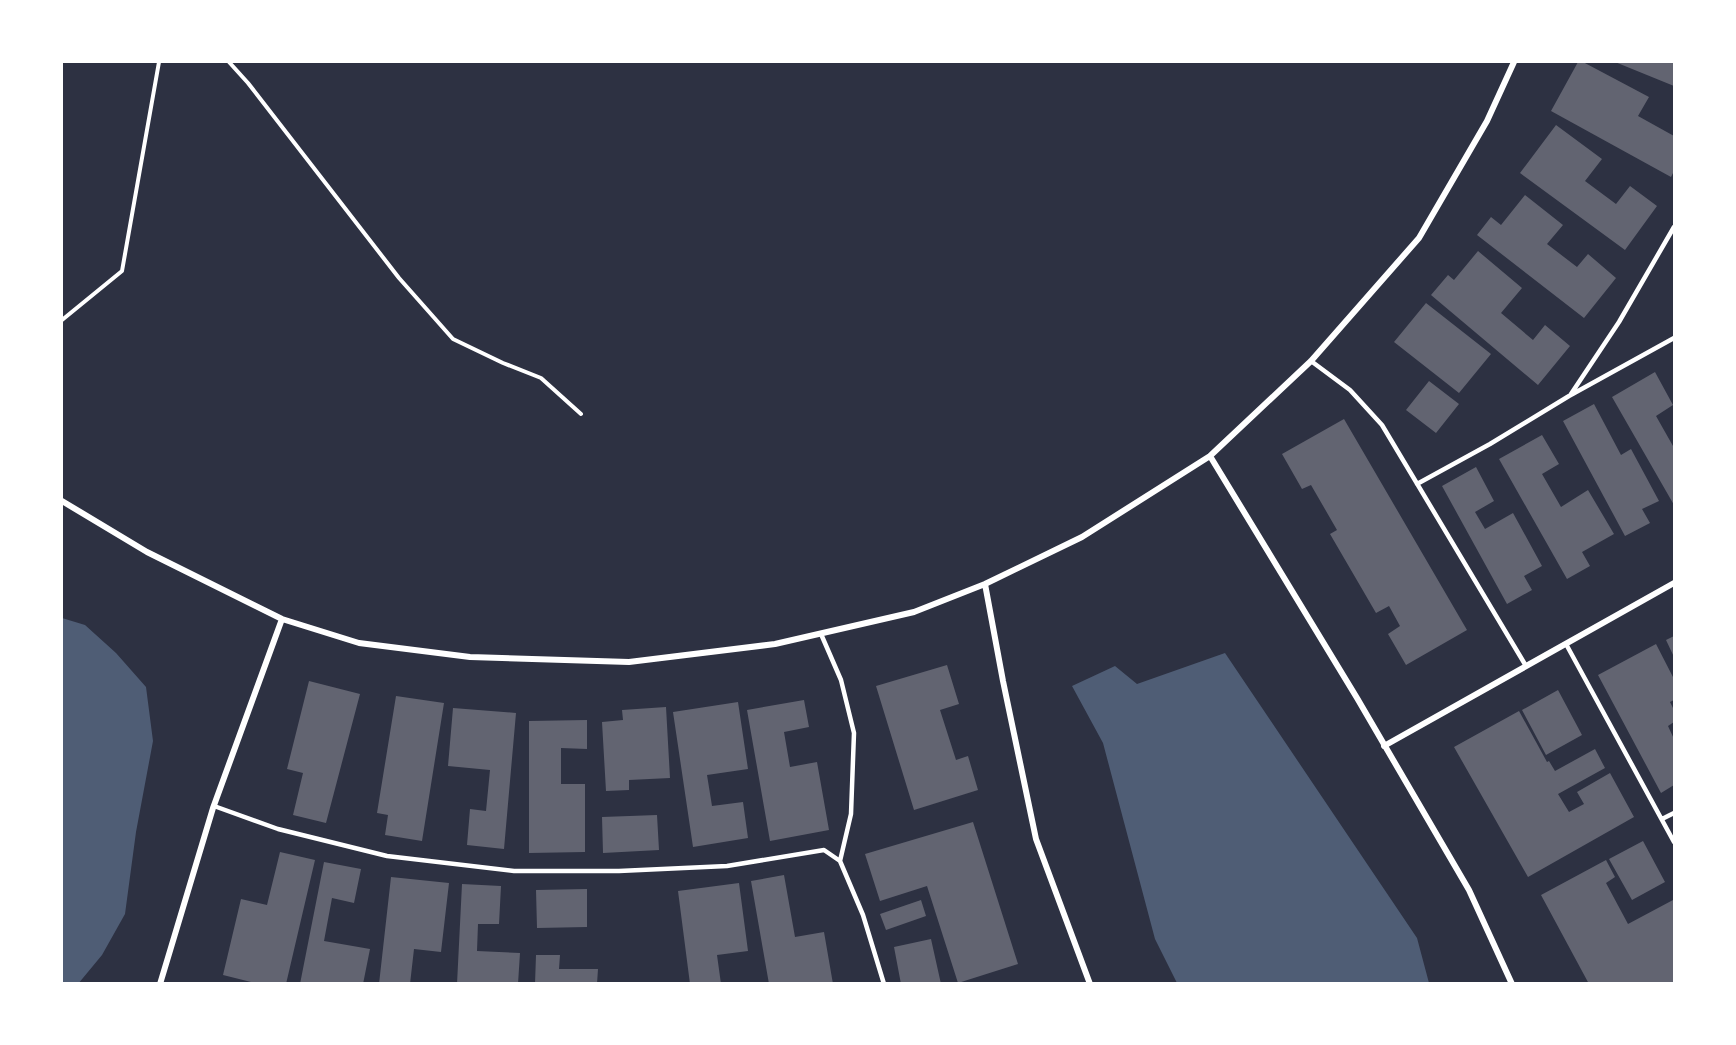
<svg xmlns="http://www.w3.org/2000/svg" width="1736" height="1045" font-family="'Titillium Web',sans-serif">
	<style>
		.water { fill: #4f5d75 }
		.building { fill: #626471 }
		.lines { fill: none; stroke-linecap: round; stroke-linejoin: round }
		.path { stroke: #fff; stroke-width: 4 }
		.service { stroke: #fff; stroke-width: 4.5 }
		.minor { stroke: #fff; stroke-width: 6 }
	</style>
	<rect width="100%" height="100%" fill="#2d3142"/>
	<path class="water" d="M62 618 85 625 116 653 146 687 153 741 136 832 125 914 102 955 78 984 62 983Z
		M1225 653 1417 938 1429 983H1177L1155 939 1103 743 1072 686 1115 666 1137 684Z"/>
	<path class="building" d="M1578 62H1583L1649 97 1638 116 1674 136V171L1671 177 1551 111Z
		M1615 62H1674V86Z
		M1556 125 1602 159 1585 181 1616 204 1630 186 1657 206 1625 250 1520 173Z
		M1525 195 1563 225 1547 244 1577 267 1588 254 1616 278 1584 318 1477 235 1491 217 1501 225Z
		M1478 251 1522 288 1501 313 1533 340 1545 325 1570 346 1538 385 1431 295 1448 275 1454 280Z
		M1426 303 1491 354 1459 393 1394 342Z
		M1655 372 1673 405 1656 416 1673 446 1674 445V505L1612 397Z
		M1429 381 1459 404 1436 433 1406 410Z
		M1594 404 1621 455 1631 449 1659 501 1642 509 1650 523 1625 536 1563 421Z
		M1344 419 1467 630 1406 665 1388 634 1400 626 1389 606 1376 613 1330 534 1337 530 1311 485 1302 489 1282 454Z
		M1542 435 1559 464 1542 474 1561 507 1588 490 1614 534 1582 552 1590 566 1567 579 1499 459Z
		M1476 467 1494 501 1475 512 1485 529 1513 513 1542 566 1524 576 1532 590 1507 604 1442 486Z
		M1674 636V657L1666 640Z
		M1656 644 1674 679V700L1670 702 1674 710V722L1668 726 1674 739V785L1661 793 1598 675Z
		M947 665 959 704 940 710 956 760 968 756 978 790 914 810 876 686Z
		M309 681 360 694 326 823 293 815 303 773 287 769Z
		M1558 690 1582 735 1546 755 1522 710Z
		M396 696 444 703 422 841 385 835 388 815 377 813Z
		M804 700 809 727 784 732 790 767 817 762 829 830 770 841 747 710Z
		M738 702 748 769 707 775 712 806 743 802 748 838 693 847 673 712Z
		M666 707 670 778 629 780V790L606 791 602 722 623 720 622 710Z
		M453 708 516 713 504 849 467 845 470 809 486 811 490 770 448 766Z
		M1519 711 1547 762 1549 761 1555 771 1595 749 1605 768 1558 794 1569 812 1584 804 1577 792 1610 773 1634 817 1528 877 1454 747Z
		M587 720V749L561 748V784H585V852L529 853V721Z
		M657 815 659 850 603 853 602 817Z
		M973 822 1018 964 958 983 927 886 880 901 865 854Z
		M1643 841 1665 882 1632 900 1609 859Z
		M280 852 315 860 286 984H259L223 975 241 899 267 905Z
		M1606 860 1615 877 1606 883 1628 924 1673 900 1674 903V984H1589L1541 895Z
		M324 862 361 869 354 903 332 898 324 941 370 949 363 984H300Z
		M784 875 795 937 824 932 833 984H769L751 881Z
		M391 877 449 883 441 952 414 949 410 984H379Z
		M739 883 748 951 717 955 721 984H690L678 891Z
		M462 884 501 886 499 924H478L477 951 520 953 518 984H457Z
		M587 889V927L537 928 536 890Z
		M921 900 926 916 886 930 880 914Z
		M931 939 941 984H901L894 947Z
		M536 955H560L559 969H598L597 984H535Z"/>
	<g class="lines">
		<path class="path" d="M229 62 248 83 399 278 453 339 503 363 541 378 581 414
			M62 320 122 271 159 62"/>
		<path class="service" d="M1311 361 1350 390 1382 425 1526 666
			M1571 394 1619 322 1674 227
			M1417 484 1490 444 1569 396 1674 338
			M821 634 841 680 854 733 851 814 840 861
			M1566 644 1674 842
			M214 806 278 829 387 856 514 871H619L727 866 824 850 840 861 863 915 884 984
			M1662 819 1674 813"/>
		<path class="minor" d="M1210 456 1357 698 1469 890 1512 984
			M62 501 147 552 282 619 359 643 470 657 629 662 775 644 914 612 985 584 1082 537 1210 456 1311 361 1419 238 1487 121 1514 62
			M985 584 1003 681 1036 839 1090 984
			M1384 746 1674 583
			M160 984 213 808 282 619"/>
	</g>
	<rect width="1736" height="1045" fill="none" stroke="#ffffff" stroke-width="126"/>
</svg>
